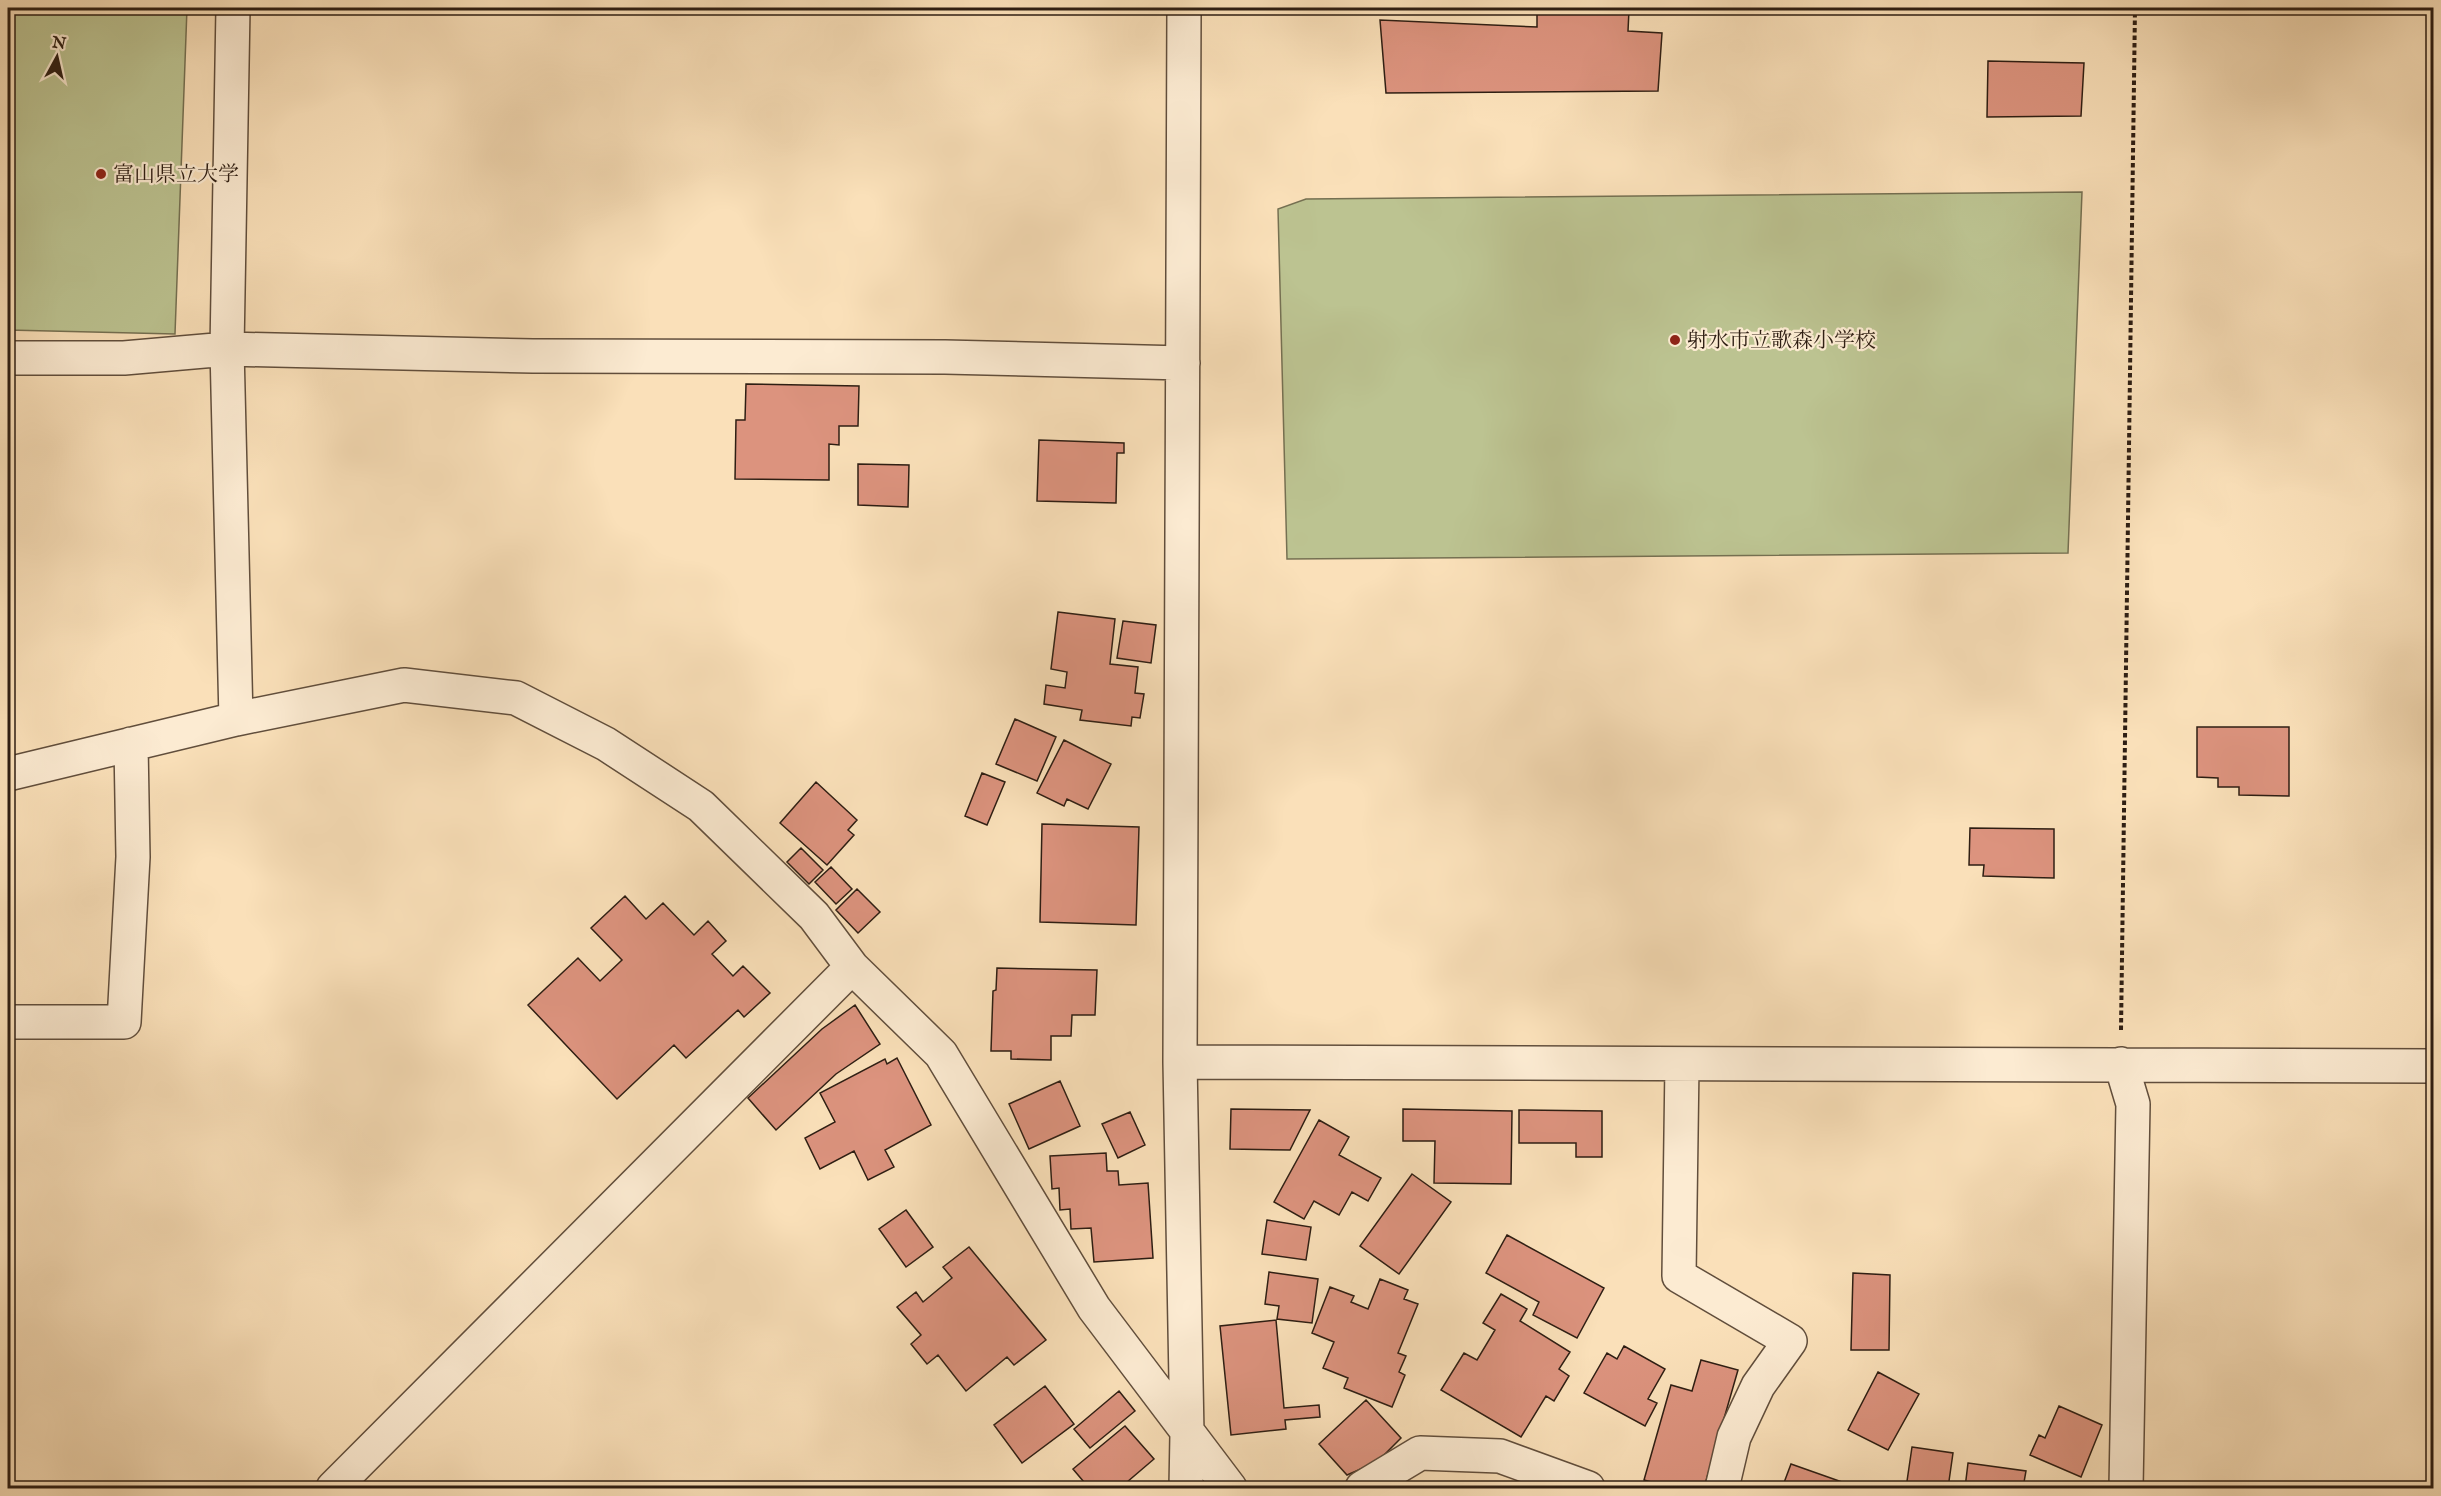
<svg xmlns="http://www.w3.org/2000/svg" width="2441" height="1496" font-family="'IM FELL English','Noto Serif JP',serif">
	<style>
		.grass { fill: #bcc391; stroke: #757052; stroke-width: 1.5 }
		.building { fill: #dc937e; stroke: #2e1e13; stroke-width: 1.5 }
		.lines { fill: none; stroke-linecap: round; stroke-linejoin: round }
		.minor-casing { stroke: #614e3c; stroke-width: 36 }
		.path { stroke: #2e1e13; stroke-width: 4; stroke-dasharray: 4.5 3; stroke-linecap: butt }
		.minor { stroke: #fcebd2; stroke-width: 33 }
		.poi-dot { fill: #8f2418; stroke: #fcebd2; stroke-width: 2 }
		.labels { text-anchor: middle; stroke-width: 4.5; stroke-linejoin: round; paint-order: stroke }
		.poi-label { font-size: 21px; fill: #2e1e13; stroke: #fcebd2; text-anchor: start }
	</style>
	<rect width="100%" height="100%" fill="#fae0b9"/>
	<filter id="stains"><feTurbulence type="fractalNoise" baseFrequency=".00333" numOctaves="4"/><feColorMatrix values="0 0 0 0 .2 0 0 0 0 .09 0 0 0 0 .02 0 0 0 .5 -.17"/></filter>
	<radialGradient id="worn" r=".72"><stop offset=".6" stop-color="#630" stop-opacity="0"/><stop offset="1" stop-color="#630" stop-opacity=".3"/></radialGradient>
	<path class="grass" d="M8 8H187L175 334 8 330Z
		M2082 192 2068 553 1287 559 1278 209 1306 199Z"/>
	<path class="building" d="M1537 8H2071V13L1629 10 1628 31 1662 33 1658 91 1386 93 1380 20 1537 27Z
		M1988 61 2084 63 2081 116 1987 117Z
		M746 384 859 386 858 426H839V445L829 444V480L735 479 736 420H745Z
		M1039 440 1124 443V453H1117L1116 503 1037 501Z
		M858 464 909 465 908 507 858 505Z
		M1058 612 1115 619 1110 664 1138 667 1135 693 1144 694 1140 718 1132 717 1131 726 1080 720 1082 710 1044 704 1046 685 1065 688 1067 672 1051 669Z
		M1123 621 1156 625 1151 663 1117 658Z
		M1015 719 1056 737 1037 781 996 764Z
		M2197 727H2289V796L2239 795V787H2218V778L2197 777Z
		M1064 740 1111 764 1088 809 1067 799 1064 806 1037 793Z
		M982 773 1005 782 987 825 965 816Z
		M816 782 857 820 848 830 854 835 827 865 780 823Z
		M1042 824 1139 827 1136 925 1040 922Z
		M1970 828 2054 829V878L1983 876 1984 865H1969Z
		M801 848 823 870 809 884 787 862Z
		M831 867 852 889 836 904 815 882Z
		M857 889 880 912 858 933 836 910Z
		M625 896 646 919 663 903 694 935 708 921 726 941 712 954 733 976 743 966 770 993 744 1017 738 1010 686 1058 674 1045 617 1099 528 1005 578 958 600 981 622 960 591 928Z
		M997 968 1097 970 1095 1015H1072L1071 1036H1051V1060L1011 1059V1051H991L993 991 996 990Z
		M855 1005 880 1044 836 1074 776 1130 748 1098 822 1029Z
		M897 1058 931 1125 885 1150 894 1167 868 1180 854 1151 820 1169 805 1138 835 1122 820 1093 885 1059 887 1064Z
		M1060 1081 1080 1126 1029 1149 1009 1104Z
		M1231 1109 1310 1110 1290 1150 1230 1149Z
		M1403 1109 1512 1111 1511 1184 1434 1183 1435 1141H1403Z
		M1519 1110 1602 1111V1157H1576V1143H1519Z
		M1130 1112 1145 1145 1118 1158 1102 1124Z
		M1319 1120 1349 1137 1339 1155 1381 1178 1368 1201 1352 1192 1339 1215 1314 1201 1304 1219 1274 1202Z
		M1106 1153 1107 1171H1118L1119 1185 1148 1183 1153 1258 1094 1262 1091 1228 1071 1229 1070 1209 1060 1210 1059 1188 1052 1189 1050 1156Z
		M1412 1174 1451 1202 1399 1274 1360 1246Z
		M906 1210 933 1247 906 1267 879 1229Z
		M1267 1220 1311 1227 1306 1260 1262 1254Z
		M1507 1235 1604 1288 1577 1338 1533 1315 1539 1302 1486 1273Z
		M969 1247 1046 1340 1014 1365 1007 1357 966 1391 938 1355 927 1364 911 1344 921 1335 897 1307 916 1292 923 1302 952 1278 943 1267Z
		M1269 1272 1318 1279 1312 1323 1277 1319 1279 1306 1265 1304Z
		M1853 1273 1890 1275 1889 1350H1851Z
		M1380 1279 1408 1290 1404 1299 1418 1304 1398 1353 1406 1356 1399 1372 1405 1375 1392 1407 1344 1388 1348 1378 1323 1368 1334 1342 1312 1333 1330 1287 1354 1296 1351 1302 1368 1309Z
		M1501 1294 1527 1309 1520 1321 1570 1352 1559 1369 1569 1376 1554 1401 1546 1396 1521 1437 1441 1390 1464 1353 1477 1360 1495 1330 1483 1323Z
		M1276 1320 1284 1408 1319 1405 1320 1417 1285 1420 1286 1429 1231 1435 1220 1326Z
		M1624 1346 1665 1369 1648 1399 1657 1403 1645 1426 1584 1393 1607 1353 1617 1359Z
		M1701 1360 1738 1370 1704 1488H1665L1666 1486 1644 1480 1671 1385 1692 1391Z
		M1878 1372 1919 1394 1888 1450 1848 1430Z
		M1045 1386 1074 1424 1022 1463 994 1425Z
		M1119 1391 1135 1411 1090 1448 1074 1429Z
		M1366 1400 1401 1438 1377 1462 1347 1475 1319 1444Z
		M2059 1406 2102 1425 2081 1477 2030 1455 2039 1435 2045 1438Z
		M1125 1426 1154 1459 1120 1488H1089L1073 1469Z
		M1912 1447 1953 1453 1948 1488H1906Z
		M1968 1463 2026 1471 2023 1488H1965Z
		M1791 1464 1859 1488H1782Z"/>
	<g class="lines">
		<g class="minor-casing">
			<path id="minor" d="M233 8 227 349 236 719
				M1184 8 1180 1062 1187 1434 1186 1488
				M8 358H124L227 349 533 356 945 357 1183 363
				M8 774 236 719 404 685 516 698 606 744 701 806 814 916 852 967 941 1054 1094 1308 1230 1488
				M8 1022H124L133 857 131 744
				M1180 1062 2434 1066
				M1682 1064 1679 1276 1790 1341 1758 1386 1734 1437 1722 1488
				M2121 1064 2133 1104 2126 1488
				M333 1488 852 967
				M1362 1488 1420 1453 1500 1456 1588 1488"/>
		</g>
		<path class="path" d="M2121 1030 2135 8"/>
		<use href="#minor" class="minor"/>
	</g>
	<g class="poi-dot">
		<circle cx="101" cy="174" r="6"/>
		<circle cx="1675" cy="340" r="6"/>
	</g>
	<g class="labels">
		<g class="poi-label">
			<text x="113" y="181">富山県立大学</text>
			<text x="1687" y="347">射水市立歌森小学校</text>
		</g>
	</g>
	<rect width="2441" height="1496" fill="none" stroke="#fae0b9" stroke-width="30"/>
	<rect x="9" y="9" width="2423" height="1478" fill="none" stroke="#2e1e13" stroke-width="3"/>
	<rect x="15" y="15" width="2411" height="1466" fill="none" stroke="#2e1e13" stroke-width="1.5"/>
	<g transform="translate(57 57) rotate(8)" stroke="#fcebd2" stroke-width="4.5" paint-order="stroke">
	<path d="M0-4.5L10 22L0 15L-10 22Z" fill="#2e1e13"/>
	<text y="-9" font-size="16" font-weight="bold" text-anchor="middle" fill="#2e1e13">N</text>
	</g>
	<rect width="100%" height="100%" filter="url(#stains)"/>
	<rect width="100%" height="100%" fill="url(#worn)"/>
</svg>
